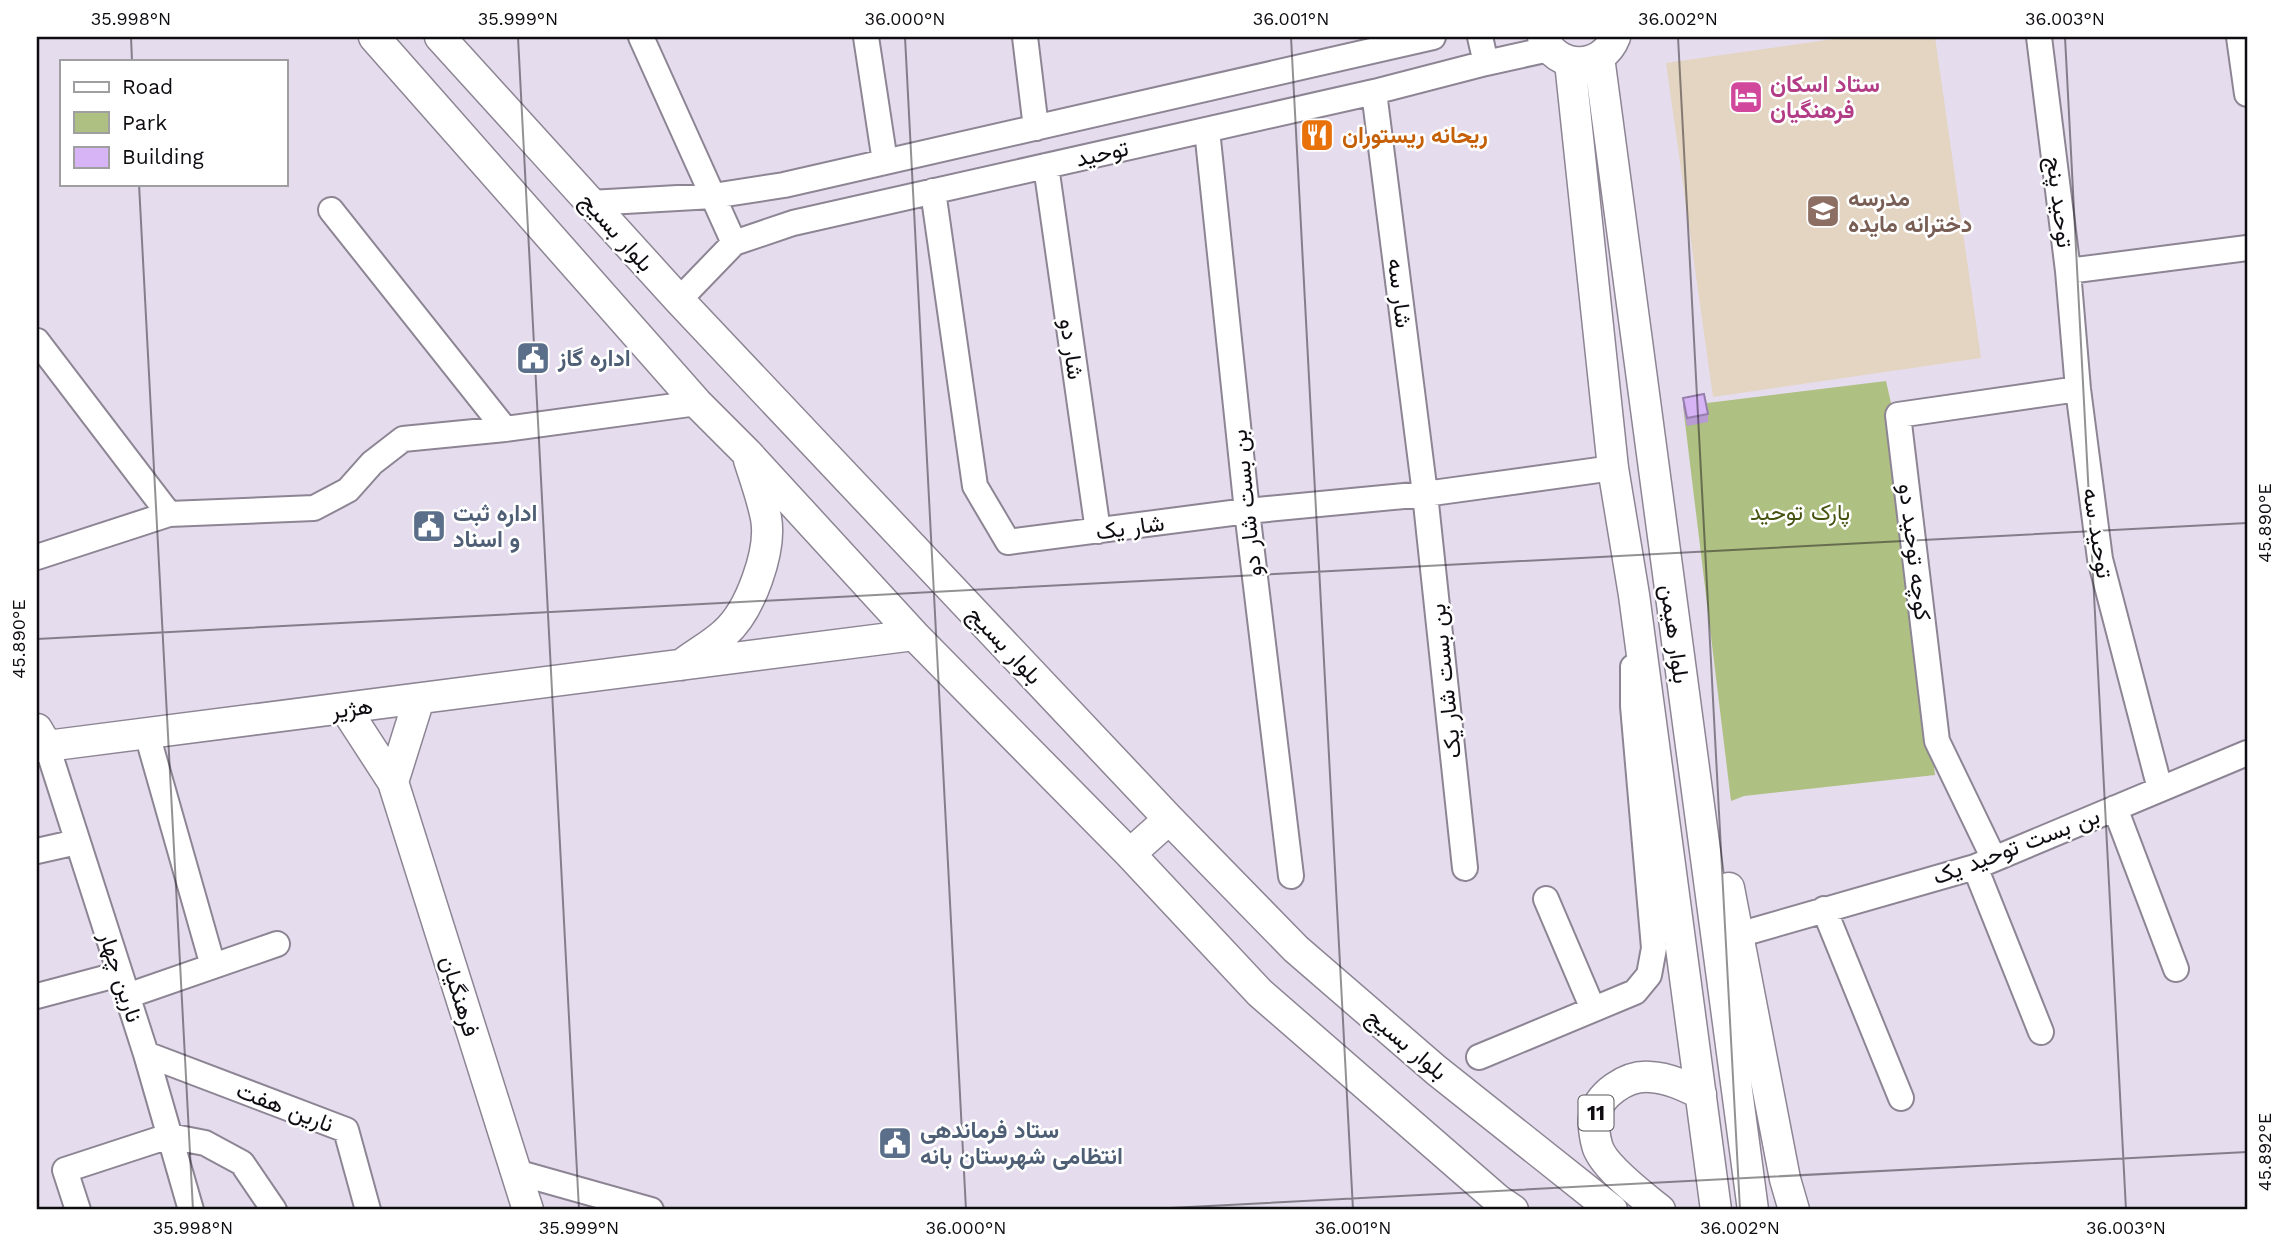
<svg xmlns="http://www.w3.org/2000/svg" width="2284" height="1247" font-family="'Work Sans',Vazirmatn,sans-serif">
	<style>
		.education { fill: #e3d5c2 }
		.green { fill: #aec082 }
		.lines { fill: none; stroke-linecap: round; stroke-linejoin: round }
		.minor-casing { stroke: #8d8594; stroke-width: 28 }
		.major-casing { stroke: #8d8594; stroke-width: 33 }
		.minor { stroke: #fff; stroke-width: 24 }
		.major { stroke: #fff; stroke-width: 30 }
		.wall { fill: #b89bd3 }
		.building { fill: #d6b4f5; stroke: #967eac; stroke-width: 2 }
		.ticks { fill: none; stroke: #0f0c11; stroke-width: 2; stroke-opacity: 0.45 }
		.labels { text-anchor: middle; stroke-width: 5; stroke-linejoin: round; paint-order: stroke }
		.shield { fill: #fff; stroke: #575558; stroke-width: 2 }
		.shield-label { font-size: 21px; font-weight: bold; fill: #0f0c11 }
		.hotel-label { font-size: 23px; font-weight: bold; fill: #b23c85; stroke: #fff; text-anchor: start }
		.food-label { font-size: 23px; font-weight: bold; fill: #c56008; stroke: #fff; text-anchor: start }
		.street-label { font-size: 23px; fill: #0f0c11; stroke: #fff }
		.education-label { font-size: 23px; font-weight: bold; fill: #785e54; stroke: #fff; text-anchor: start }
		.service-label { font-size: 23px; font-weight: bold; fill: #4e5e75; stroke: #fff; text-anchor: start }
		.park-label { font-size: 23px; fill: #455311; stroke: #fff }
		.neatline { fill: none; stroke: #0f0c11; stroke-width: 2.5 }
		.ticks-label { font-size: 18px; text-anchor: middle; fill: #0f0c11 }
	</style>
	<rect width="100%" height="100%" fill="#e5dded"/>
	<path class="education" d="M1848 37H1935L1981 358 1713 397 1666 63Z"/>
	<path class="green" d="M1886 381 1891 403 1935 775 1744 796 1731 801 1683 406Z"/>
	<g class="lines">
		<g class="minor-casing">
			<path id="minor" d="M641 37 734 243
				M866 37 885 162
				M1025 37 1036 128
				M1480 37 1486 63
				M2039 37 2068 271 2078 389 2100 559 2160 789
				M2239 37 2247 94
				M1374 92 1425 494 1465 868
				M1207 130 1247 511 1291 876
				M1046 166 1098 531
				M933 191 975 486 1008 542 1247 511 1425 494 1613 468
				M590 203 713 196 784 185 1433 37
				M331 210 505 429
				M2068 271 2247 248
				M679 300 734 243 793 223 1374 92 1486 63 1549 49
				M37 341 169 514
				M37 557 169 514 314 508 348 490 372 463 403 439 505 429 697 403
				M147 734 213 966
				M37 750 47 746 146 1054 191 1210
				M2115 808 2176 969
				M37 851 77 842
				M1994 859 1937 741 1898 415 2078 389
				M1975 867 2041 1032
				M1546 899 1593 1009
				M1824 909 1901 1098
				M1738 935 1975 867 2247 753
				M37 996 120 974
				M127 996 277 944
				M146 1054 346 1130 368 1210
				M1479 1057 1635 992 1649 975 1654 948 1633 706V667
				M516 1172 651 1210
				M78 1210 65 1170 169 1136 205 1143 242 1163 274 1210"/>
		</g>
		<g class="major-casing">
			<path id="major" d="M374 37 697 403 747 453 914 635 1130 854 1260 993 1497 1199 1513 1210
				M440 37 679 300 1169 819 1296 949 1436 1070 1612 1210
				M1543 37C1556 70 1602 71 1615 37
				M1599 57C1648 442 1701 826 1753 1210
				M1570 62 1613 468 1634 595 1716 1210
				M681 665C695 654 712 645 725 633 750 611 772 551 766 518 762 498 755 479 749 460
				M345 708 393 782 528 1210
				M37 729 47 746 914 635
				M393 782 419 699
				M1130 854 1169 819
				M1729 888 1785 1179 1794 1210
				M1660 1210C1643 1196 1602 1166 1597 1145 1595 1138 1593 1125 1594 1118 1598 1094 1627 1075 1650 1077 1669 1078 1685 1086 1701 1094"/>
		</g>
		<use href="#minor" class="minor"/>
		<use href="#major" class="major"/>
	</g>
	<path class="wall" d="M1683 398 1708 414V422L1687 426 1683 406Z"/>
	<path class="building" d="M1704 394 1708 414 1687 418 1683 398Z"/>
	<path class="ticks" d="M131 37 132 61M518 37 579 1210M905 37 966 1210M1291 37 1353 1210M1678 37 1740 1210M2065 37 2126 1210M139 184 193 1210M37 639 2247 523M1131 1210 2247 1152"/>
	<defs>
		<g id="hotel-square" transform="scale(1.75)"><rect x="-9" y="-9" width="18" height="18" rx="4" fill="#d1479c" stroke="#fff"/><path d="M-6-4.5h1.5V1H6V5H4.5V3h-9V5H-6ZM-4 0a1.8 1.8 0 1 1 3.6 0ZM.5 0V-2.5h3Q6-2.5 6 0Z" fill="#fff"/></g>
		<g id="restaurant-square" transform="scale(1.75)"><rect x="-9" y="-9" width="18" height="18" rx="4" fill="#e8710a" stroke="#fff"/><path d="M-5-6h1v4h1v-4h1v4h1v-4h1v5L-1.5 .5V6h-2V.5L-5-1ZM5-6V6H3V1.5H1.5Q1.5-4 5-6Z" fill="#fff"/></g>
		<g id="school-square" transform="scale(1.75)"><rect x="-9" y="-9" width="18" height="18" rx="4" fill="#8d6e63" stroke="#fff"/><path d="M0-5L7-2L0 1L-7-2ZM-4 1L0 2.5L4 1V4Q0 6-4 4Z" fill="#fff"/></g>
		<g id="civic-square" transform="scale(1.75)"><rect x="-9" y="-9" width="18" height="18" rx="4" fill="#5c6f8a" stroke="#fff"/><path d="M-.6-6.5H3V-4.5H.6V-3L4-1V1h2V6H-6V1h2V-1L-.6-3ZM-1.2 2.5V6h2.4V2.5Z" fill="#fff"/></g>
	</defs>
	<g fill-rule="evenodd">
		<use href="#hotel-square" x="1746" y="97"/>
		<use href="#restaurant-square" x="1317" y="135"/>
		<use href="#school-square" x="1823" y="211"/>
		<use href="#civic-square" x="533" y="358"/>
		<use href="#civic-square" x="429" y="526"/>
		<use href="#civic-square" x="895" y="1143"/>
	</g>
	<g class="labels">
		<rect class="shield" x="1578.5" y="1095.5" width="35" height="35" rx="5"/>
		<g class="shield-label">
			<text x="1596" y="1120">11</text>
		</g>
		<g class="hotel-label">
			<text x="1770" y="92">ستاد اسکان<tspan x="1770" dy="26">فرهنگیان</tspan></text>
		</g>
		<g class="food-label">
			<text x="1342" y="143">ریحانە ریستوران</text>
		</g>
		<g class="street-label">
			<text transform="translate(1102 153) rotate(-13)" y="8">توحید</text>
			<text transform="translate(2060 202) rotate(83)" y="8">توحید پنج</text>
			<text transform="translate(617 232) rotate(48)" y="8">بلوار بسیج</text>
			<text transform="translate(1400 293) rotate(83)" y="8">شار سه</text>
			<text transform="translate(1072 349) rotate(82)" y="8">شار دو</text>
			<text transform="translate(1246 503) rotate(-96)" y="8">بن بست شار دو</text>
			<text transform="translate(1130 527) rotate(-8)" y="8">شار یک</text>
			<text transform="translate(2098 533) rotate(81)" y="8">توحید سه</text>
			<text transform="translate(1915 552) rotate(83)" y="8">کوچه توحید دو</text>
			<text transform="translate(1675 634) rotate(82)" y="8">بلوار هیمن</text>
			<text transform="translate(1005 645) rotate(47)" y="8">بلوار بسیج</text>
			<text transform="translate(1445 681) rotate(-96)" y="8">بن بست شار یک</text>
			<text transform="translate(352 708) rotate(-7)" y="8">هژیر</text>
			<text transform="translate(2016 846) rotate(-21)" y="8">بن بست توحید یک</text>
			<text transform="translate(121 977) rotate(72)" y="8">نارین چهار</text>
			<text transform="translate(460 996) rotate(73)" y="8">فرهنگیان</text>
			<text transform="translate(1407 1044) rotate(40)" y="8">بلوار بسیج</text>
			<text transform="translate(285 1107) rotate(21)" y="8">نارین هفت</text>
		</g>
		<g class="education-label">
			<text x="1848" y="206">مدرسه<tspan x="1848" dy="26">دخترانه مایده</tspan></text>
		</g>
		<g class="service-label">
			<text x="558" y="366">اداره گاز</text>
			<text x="453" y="521">اداره ثبت<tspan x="453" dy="26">و اسناد</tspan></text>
			<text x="920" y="1138">ستاد فرماندهی<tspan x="920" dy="26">انتظامی شهرستان بانه</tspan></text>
		</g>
		<g class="park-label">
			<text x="1800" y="520">پارک توحید</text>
		</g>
	</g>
	<rect width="2284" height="1247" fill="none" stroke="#ffffff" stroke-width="77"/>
	<rect x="60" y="60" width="228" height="126" fill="#ffffff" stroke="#9f9ea0" stroke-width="2"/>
	<rect x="74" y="82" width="35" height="10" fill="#ffffff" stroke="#9f9ea0" stroke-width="2"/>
	<text x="122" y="94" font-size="21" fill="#0f0c11">Road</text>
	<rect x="74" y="112" width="35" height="21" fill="#aec082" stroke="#9f9ea0" stroke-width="2"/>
	<text x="122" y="130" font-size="21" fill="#0f0c11">Park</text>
	<rect x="74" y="147" width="35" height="21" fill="#d6b4f5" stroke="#9f9ea0" stroke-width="2"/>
	<text x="122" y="164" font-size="21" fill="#0f0c11">Building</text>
	<rect x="38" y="38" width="2208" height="1170" class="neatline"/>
	<g class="ticks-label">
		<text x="131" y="25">35.998°N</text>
		<text x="518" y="25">35.999°N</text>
		<text x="905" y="25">36.000°N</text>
		<text x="1291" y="25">36.001°N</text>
		<text x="1678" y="25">36.002°N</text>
		<text x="2065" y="25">36.003°N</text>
		<text transform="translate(2265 523) rotate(-90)" y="6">45.890°E</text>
		<text transform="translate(19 639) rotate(-90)" y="6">45.890°E</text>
		<text transform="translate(2265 1152) rotate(-90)" y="6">45.892°E</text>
		<text x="193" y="1234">35.998°N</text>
		<text x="579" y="1234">35.999°N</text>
		<text x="966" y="1234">36.000°N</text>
		<text x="1353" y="1234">36.001°N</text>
		<text x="1740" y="1234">36.002°N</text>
		<text x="2126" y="1234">36.003°N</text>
	</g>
</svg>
